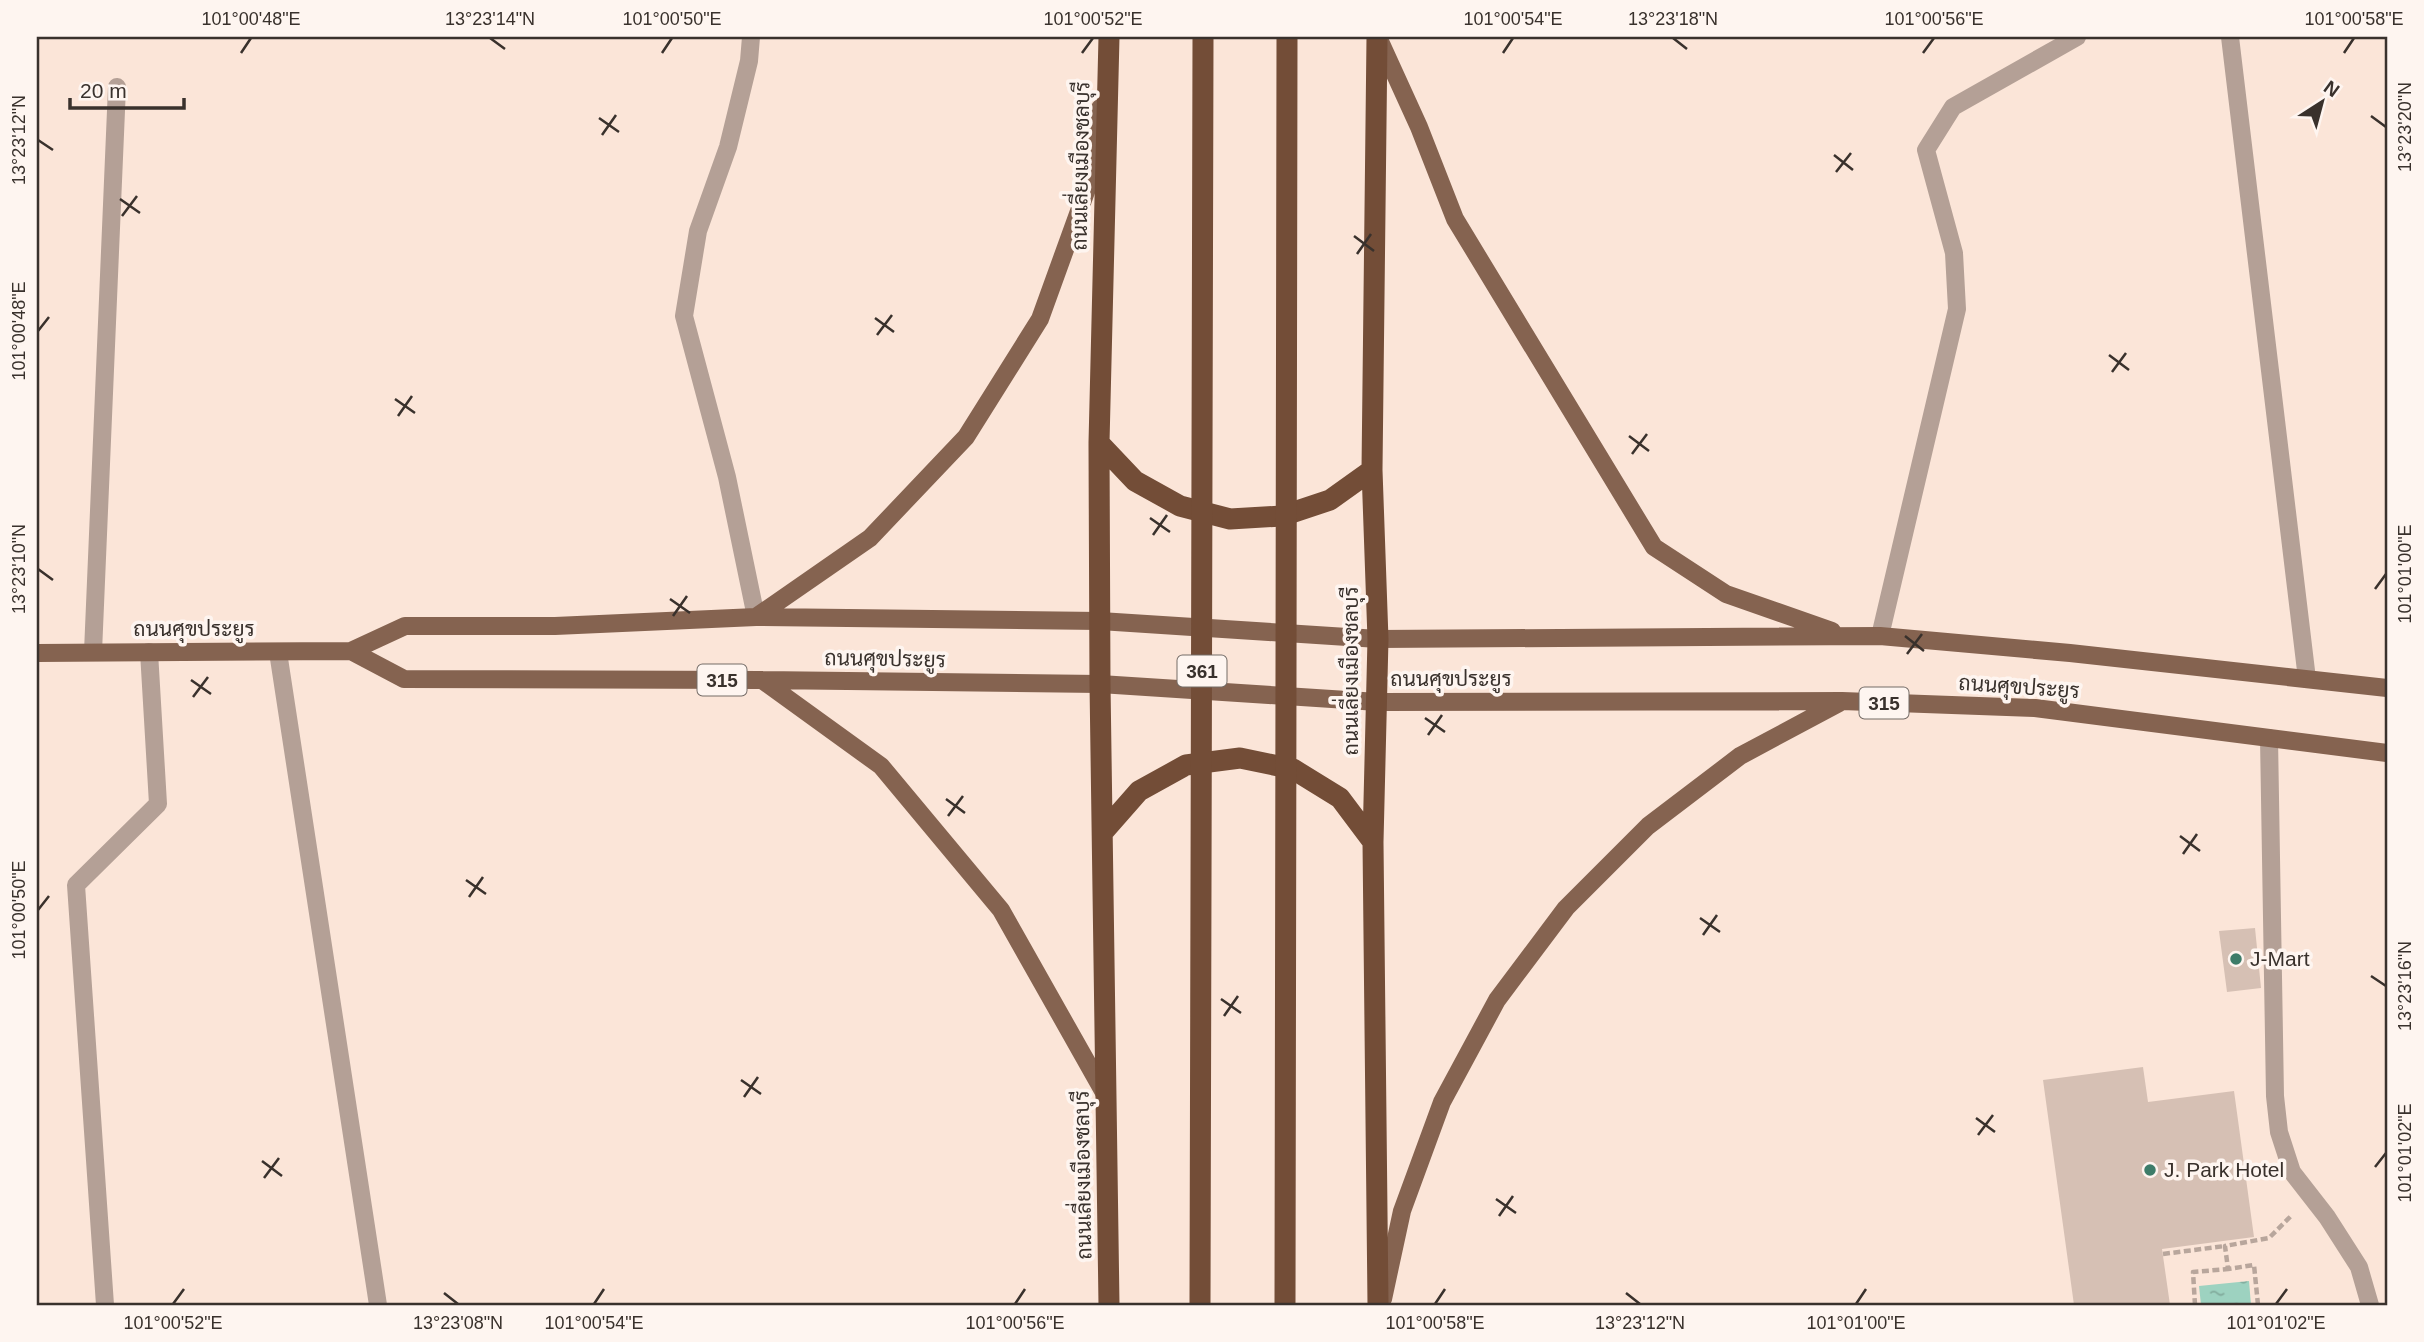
<svg xmlns="http://www.w3.org/2000/svg" width="2424" height="1342" font-family="Helvetica,Sarabun,sans-serif">
	<style>
		.water { fill: url(#water-ripples) }
		.building { fill: #d6c0b4 }
		.lines { fill: none; stroke-linecap: round; stroke-linejoin: round }
		.path { stroke: #b8a69c; stroke-width: 4.5; stroke-dasharray: 7 3.5; stroke-linecap: butt }
		.lane { stroke: #b4a096; stroke-width: 18 }
		.street { stroke: #b4a096; stroke-width: 18 }
		.primary { stroke: #856350; stroke-width: 18 }
		.highway { stroke: #734d37; stroke-width: 21 }
		.highway-bridge { stroke: #734d37; stroke-width: 21 }
		.ticks { fill: none; stroke: #39312c; stroke-width: 2.5 }
		.poi-dot { fill: #3d7c69; stroke: #fef5f0; stroke-width: 2.5 }
		.labels { text-anchor: middle; stroke-width: 7; stroke-linejoin: round; paint-order: stroke }
		.shield { fill: #fef5f0; stroke: #746c67; stroke-width: 2 }
		.shield-label { font-size: 19px; font-weight: bold; fill: #39312c }
		.street-label { font-size: 21px; fill: #39312c; stroke: #fef5f0 }
		.poi-label { font-size: 21px; fill: #39312c; stroke: #fef5f0; text-anchor: start }
		.neatline { fill: none; stroke: #39312c; stroke-width: 2.5 }
		.ticks-label { font-size: 18px; text-anchor: middle; fill: #39312c }
	</style>
	<defs>
		<pattern id="water-ripples" width="26" height="14" patternUnits="userSpaceOnUse" patternTransform="scale(1.75)"><rect width="26" height="14" fill="#9dd2c0"/><path d="M2 4q2-2 4 0t4 0M15 11q2-2 4 0t4 0" fill="none" stroke="#81ab9c"/></pattern>
	</defs>
	<rect width="100%" height="100%" fill="#fbe5d8"/>
	<path class="water" d="M2249 1281 2251 1305H2201L2199 1286Z"/>
	<path class="building" d="M2255 928 2261 988 2227 992 2219 931Z
		M2143 1067 2148 1102 2234 1091 2254 1237 2162 1249 2170 1305H2074L2043 1080Z"/>
	<g class="lines">
		<path class="path" d="M2163 1254 2225 1246
			M2195 1305 2193 1272 2228 1269
			M2258 1305 2254 1265 2228 1269 2225 1246 2269 1238 2292 1215"/>
		<path class="lane" d="M93 652 117 87
			M278 652 378 1305
			M2269 738 2275 1096 2279 1132 2292 1172 2327 1217 2359 1267 2370 1305
			M105 1305 76 885 158 804 149 652"/>
		<path class="street" d="M751 37 749 61 728 147 698 231 684 316 727 477 756 617
			M2230 37 2307 679
			M1880 636 1957 309 1954 253 1926 150 1953 107 2077 37"/>
		<path class="primary" d="M1378 37 1419 127 1455 219 1654 547 1726 594 1832 631
			M756 617 870 538 966 437 1040 319 1087 189 1100 108
			M351 651 404 679 762 680 1100 684 1378 702 1842 701 2035 708 2387 753
			M37 653 351 651 405 626H555L756 617 1100 621 1378 639 1880 636 2070 653 2387 688
			M762 680 881 766 1001 910 1106 1096
			M1383 1299 1402 1211 1442 1102 1497 1000 1566 908 1648 826 1740 756 1839 703"/>
		<path class="highway" d="M1109 37 1099 443 1100 684 1109 1305
			M1377 37 1372 470 1378 639 1373 842 1378 1305
			M1099 443 1135 481 1180 506 1230 519 1282 516 1330 500 1372 470
			M1103 832 1139 791 1186 765 1240 758 1293 769 1340 798 1373 842"/>
		<path class="highway-bridge" d="M1200 1305 1203 37
			M1285 1305 1287 37"/>
	</g>
	<path class="ticks" d="M490 38 505 49M1673 38 1687 49M241 53 251 38M662 53 672 38M1082 53 1093 38M1503 53 1513 38M1923 53 1934 38M2344 53 2354 38M2371 116 2386 127M599 118 619 132M602 135 616 115M38 140 53 150M1834 155 1853 170M1836 172 1851 153M120 199 140 213M122 216 137 196M1354 236 1374 251M1357 254 1371 234M875 318 894 332M38 331 49 317M877 335 892 315M2109 355 2129 370M2112 372 2126 353M395 399 415 413M398 416 412 396M1629 436 1649 451M1632 454 1647 434M1150 518 1170 532M1153 535 1167 515M38 569 53 580M2375 589 2386 574M670 599 690 613M673 616 687 596M1905 636 1924 651M1907 654 1922 634M191 680 211 694M193 697 208 677M1425 718 1445 732M1428 735 1442 715M946 799 965 813M948 816 963 796M2180 836 2200 851M2183 854 2197 834M466 880 486 894M469 897 483 877M38 910 49 896M1700 918 1720 932M1703 935 1717 915M2371 976 2386 986M1221 999 1241 1013M1224 1016 1238 996M741 1080 761 1094M744 1097 758 1077M1976 1118 1995 1132M1978 1135 1993 1115M262 1161 282 1176M2375 1167 2386 1153M264 1178 279 1158M1496 1199 1516 1213M1499 1216 1513 1196M444 1293 458 1304M1626 1293 1640 1304M173 1304 184 1289M594 1304 604 1289M1015 1304 1025 1289M1435 1304 1445 1289M1856 1304 1866 1289M2276 1304 2287 1289"/>
	<g class="poi-dot">
		<circle cx="2236" cy="959" r="7"/>
		<circle cx="2150" cy="1170" r="7"/>
	</g>
	<g class="labels">
		<g class="shield">
			<rect x="1177.5" y="655.5" width="49" height="31" rx="5"/>
			<rect x="697.5" y="664.5" width="49" height="31" rx="5"/>
			<rect x="1859.5" y="687.5" width="49" height="31" rx="5"/>
		</g>
		<g class="shield-label">
			<text x="1202" y="678">361</text>
			<text x="722" y="687">315</text>
			<text x="1884" y="710">315</text>
		</g>
		<g class="street-label">
			<text transform="translate(1081 166) rotate(-89)" y="7">ถนนเลี่ยงเมืองชลบุรี</text>
			<text x="194" y="636">ถนนศุขประยูร</text>
			<text transform="translate(885 659) rotate(1)" y="7">ถนนศุขประยูร</text>
			<text transform="translate(1351 671) rotate(-90)" y="7">ถนนเลี่ยงเมืองชลบุรี</text>
			<text x="1451" y="686">ถนนศุขประยูร</text>
			<text transform="translate(2019 687) rotate(4)" y="7">ถนนศุขประยูร</text>
			<text transform="translate(1083 1175) rotate(-91)" y="7">ถนนเลี่ยงเมืองชลบุรี</text>
		</g>
		<g class="poi-label">
			<text x="2250" y="966">J-Mart</text>
			<text x="2164" y="1177">J. Park Hotel</text>
		</g>
	</g>
	<rect width="2424" height="1342" fill="none" stroke="#fef5f0" stroke-width="77"/>
	<g transform="translate(2322 102) rotate(36)" stroke="#fef5f0" stroke-width="5" paint-order="stroke">
	<path d="M0-5L12 26L0 18L-12 26Z" fill="#39312c"/>
	<text y="-10" font-size="19" font-weight="bold" text-anchor="middle" fill="#39312c">N</text>
	</g>
	<path d="M70 98v10h114v-10" fill="none" stroke="#39312c" stroke-width="3.5"/>
	<text x="80" y="98" font-size="21" fill="#39312c" stroke="#fef5f0" stroke-width="5" paint-order="stroke">20 m</text>
	<rect x="38" y="38" width="2348" height="1266" class="neatline"/>
	<g class="ticks-label">
		<text x="251" y="25">101°00'48"E</text>
		<text x="490" y="25">13°23'14"N</text>
		<text x="672" y="25">101°00'50"E</text>
		<text x="1093" y="25">101°00'52"E</text>
		<text x="1513" y="25">101°00'54"E</text>
		<text x="1673" y="25">13°23'18"N</text>
		<text x="1934" y="25">101°00'56"E</text>
		<text x="2354" y="25">101°00'58"E</text>
		<text transform="translate(2405 127) rotate(-90)" y="6">13°23'20"N</text>
		<text transform="translate(19 140) rotate(-90)" y="6">13°23'12"N</text>
		<text transform="translate(19 331) rotate(-90)" y="6">101°00'48"E</text>
		<text transform="translate(19 569) rotate(-90)" y="6">13°23'10"N</text>
		<text transform="translate(2405 574) rotate(-90)" y="6">101°01'00"E</text>
		<text transform="translate(19 910) rotate(-90)" y="6">101°00'50"E</text>
		<text transform="translate(2405 986) rotate(-90)" y="6">13°23'16"N</text>
		<text transform="translate(2405 1153) rotate(-90)" y="6">101°01'02"E</text>
		<text x="173" y="1329">101°00'52"E</text>
		<text x="458" y="1329">13°23'08"N</text>
		<text x="594" y="1329">101°00'54"E</text>
		<text x="1015" y="1329">101°00'56"E</text>
		<text x="1435" y="1329">101°00'58"E</text>
		<text x="1640" y="1329">13°23'12"N</text>
		<text x="1856" y="1329">101°01'00"E</text>
		<text x="2276" y="1329">101°01'02"E</text>
	</g>
</svg>
